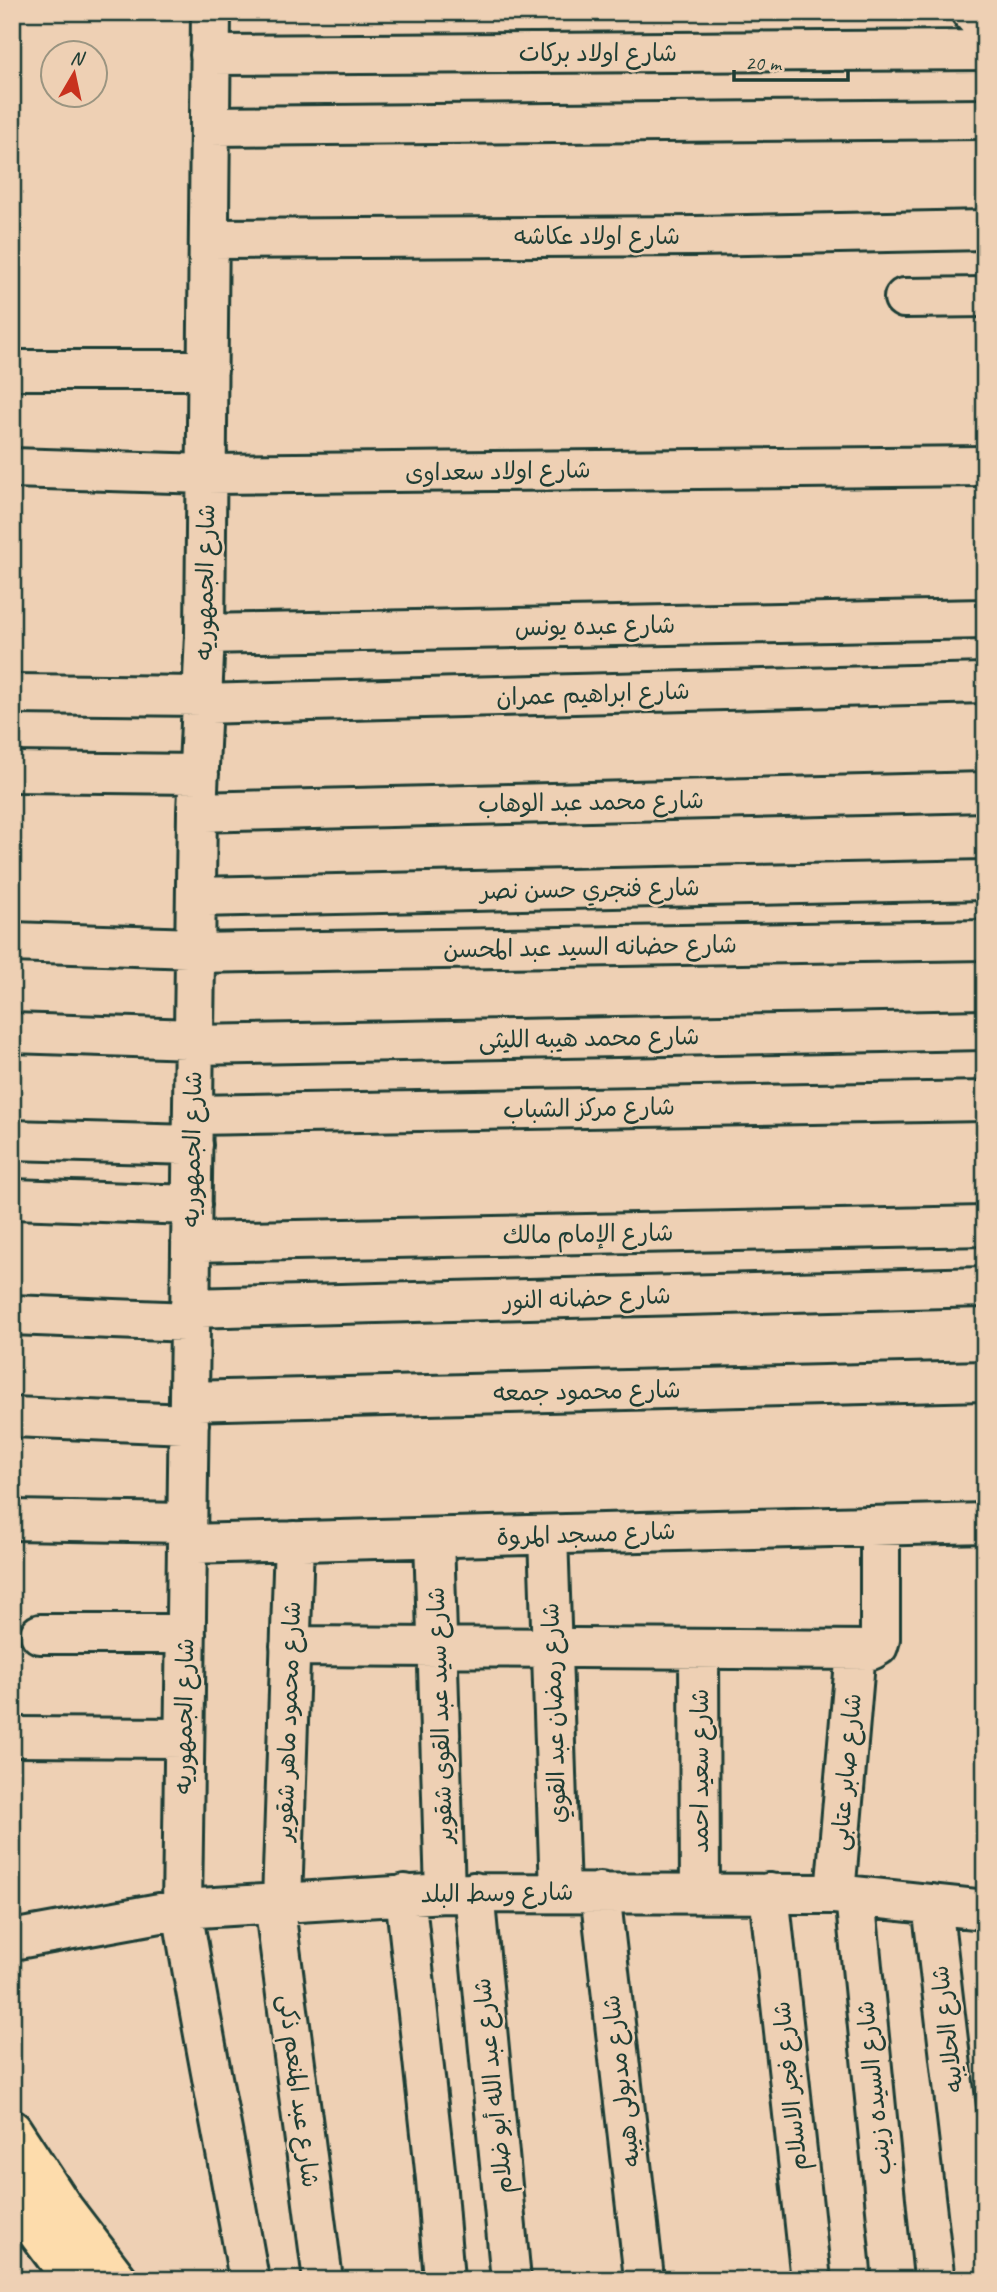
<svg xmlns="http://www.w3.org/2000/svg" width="997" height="2292" font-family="Caveat,'Playpen Sans Arabic',sans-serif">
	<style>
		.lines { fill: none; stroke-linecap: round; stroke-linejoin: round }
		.street-casing { stroke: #1f3d34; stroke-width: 44 }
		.primary-casing { stroke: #1f3d34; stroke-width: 44 }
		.street { stroke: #eed0b4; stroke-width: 38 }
		.primary { stroke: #fddcac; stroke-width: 38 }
		.labels { text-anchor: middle; stroke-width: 5; stroke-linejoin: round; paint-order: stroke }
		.street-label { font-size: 24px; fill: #1f3d34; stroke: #eed0b4 }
	</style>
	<rect width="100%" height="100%" fill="#eed0b4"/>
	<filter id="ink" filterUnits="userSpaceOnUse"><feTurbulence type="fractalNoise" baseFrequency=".0143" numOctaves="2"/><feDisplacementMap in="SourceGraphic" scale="14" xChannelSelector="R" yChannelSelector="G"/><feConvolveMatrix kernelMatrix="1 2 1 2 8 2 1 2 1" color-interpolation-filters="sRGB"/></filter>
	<g filter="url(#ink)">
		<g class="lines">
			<g class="street-casing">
				<path id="street" d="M211 12 205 634 197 812 182 1909C202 2033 228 2156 249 2280
					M971 12 985 28
					M210 55 985 50
					M210 126 985 119
					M209 239 695 236 985 230
					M904 298 985 297
					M12 370H208
					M12 468 207 474 985 466
					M205 634 985 619
					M12 694 202 696
					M201 704 985 683
					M12 772 199 774
					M197 812 985 792
					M196 897 985 880
					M12 942 195 948
					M195 953 985 940
					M12 1033 194 1039
					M194 1045 985 1030
					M193 1115 985 1101
					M12 1140 193 1145
					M12 1199 192 1205
					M191 1242 985 1226
					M190 1308 985 1287
					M12 1315 190 1322
					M189 1401 985 1381
					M12 1417 189 1424
					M12 1520 187 1523
					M548 1535 560 1892
					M434 1538 445 1893
					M187 1544 985 1523
					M40 1634H186
					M290 1646 871 1650 878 1646 880 1639V1526
					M699 1649 700 1893
					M12 1737 184 1738
					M474 1892 511 2280
					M600 1892 643 2269
					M769 1893 811 2280
					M405 1894 436 2179 444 2280
					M835 1894 856 1650
					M855 1896 893 2280
					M274 1902 323 2280
					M282 1902 294 1541
					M932 1904 976 2280
					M12 1940 182 1909 445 1893 835 1894 985 1910"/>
			</g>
			<g class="primary-casing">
				<path id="primary" d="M12 2130 63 2208 118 2280
					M12 2193 32 2225 73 2280"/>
			</g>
			<use href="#street" class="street"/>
			<use href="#primary" class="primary"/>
		</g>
	</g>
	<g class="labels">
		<g class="street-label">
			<text x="598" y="61">شارع اولاد بركات</text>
			<text x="597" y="244">شارع اولاد عكاشه</text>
			<text transform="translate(498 471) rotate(-1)" y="8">شارع اولاد سعداوى</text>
			<text transform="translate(205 582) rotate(-89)" y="8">شارع الجمهوريه</text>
			<text transform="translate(595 626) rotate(-1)" y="8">شارع عبده يونس</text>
			<text transform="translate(593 694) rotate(-2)" y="8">شارع ابراهيم عمران</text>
			<text transform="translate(591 802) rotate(-1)" y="8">شارع محمد عبد الوهاب</text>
			<text transform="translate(590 889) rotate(-1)" y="8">شارع فنجري حسن نصر</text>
			<text transform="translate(590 947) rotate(-1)" y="8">شارع حضانه السيد عبد المحسن</text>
			<text transform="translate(589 1038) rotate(-1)" y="8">شارع محمد هيبه الليثى</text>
			<text transform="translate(589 1108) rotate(-1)" y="8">شارع مركز الشباب</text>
			<text transform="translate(192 1149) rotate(-89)" y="8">شارع الجمهوريه</text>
			<text transform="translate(588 1234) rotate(-1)" y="8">شارع الإمام مالك</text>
			<text transform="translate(587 1298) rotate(-2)" y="8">شارع حضانه النور</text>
			<text transform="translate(587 1391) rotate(-1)" y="8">شارع محمود جمعه</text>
			<text transform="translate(586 1534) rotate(-2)" y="8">شارع مسجد المروة</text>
			<text transform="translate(554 1713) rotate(-92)" y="8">شارع رمضان عبد القوي</text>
			<text transform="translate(440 1715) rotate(-92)" y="8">شارع سيد عبد القوى شقوير</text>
			<text transform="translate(184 1716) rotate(-89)" y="8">شارع الجمهوريه</text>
			<text transform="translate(288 1721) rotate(-88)" y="8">شارع محمود ماهر شقوير</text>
			<text transform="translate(700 1771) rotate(-90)" y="8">شارع سعيد احمد</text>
			<text transform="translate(846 1772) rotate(-85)" y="8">شارع صابر عتابى</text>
			<text transform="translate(497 1893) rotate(-1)" y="8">شارع وسط البلد</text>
			<text transform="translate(947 2029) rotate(-97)" y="8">شارع الحلايبه</text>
			<text transform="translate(621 2081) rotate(-97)" y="8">شارع مدبولى هيبه</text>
			<text transform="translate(493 2086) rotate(-96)" y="8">شارع عبد الله أبو ضلام</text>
			<text transform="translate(790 2086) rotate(-96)" y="8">شارع فجر الاسلام</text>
			<text transform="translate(874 2088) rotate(-96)" y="8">شارع السيده زينب</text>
			<text transform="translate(299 2091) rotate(83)" y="8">شارع عبد المنعم ذكى</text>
		</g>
	</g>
	<rect width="997" height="2292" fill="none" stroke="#eed0b4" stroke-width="42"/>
	<rect x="21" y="21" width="955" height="2250" fill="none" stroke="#1f3d34" stroke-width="2.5" filter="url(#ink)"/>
	<g transform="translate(74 74) rotate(9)"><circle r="33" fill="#eed0b4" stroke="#9b9581" stroke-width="2"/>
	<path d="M0-5L12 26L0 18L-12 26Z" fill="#c8321e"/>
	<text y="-10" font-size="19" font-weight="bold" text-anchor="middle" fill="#1f3d34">N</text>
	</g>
	<path d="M734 70v10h114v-10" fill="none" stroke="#1f3d34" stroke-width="3.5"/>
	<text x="745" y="70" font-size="21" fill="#1f3d34" stroke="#eed0b4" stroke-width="5" paint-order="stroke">20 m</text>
</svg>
